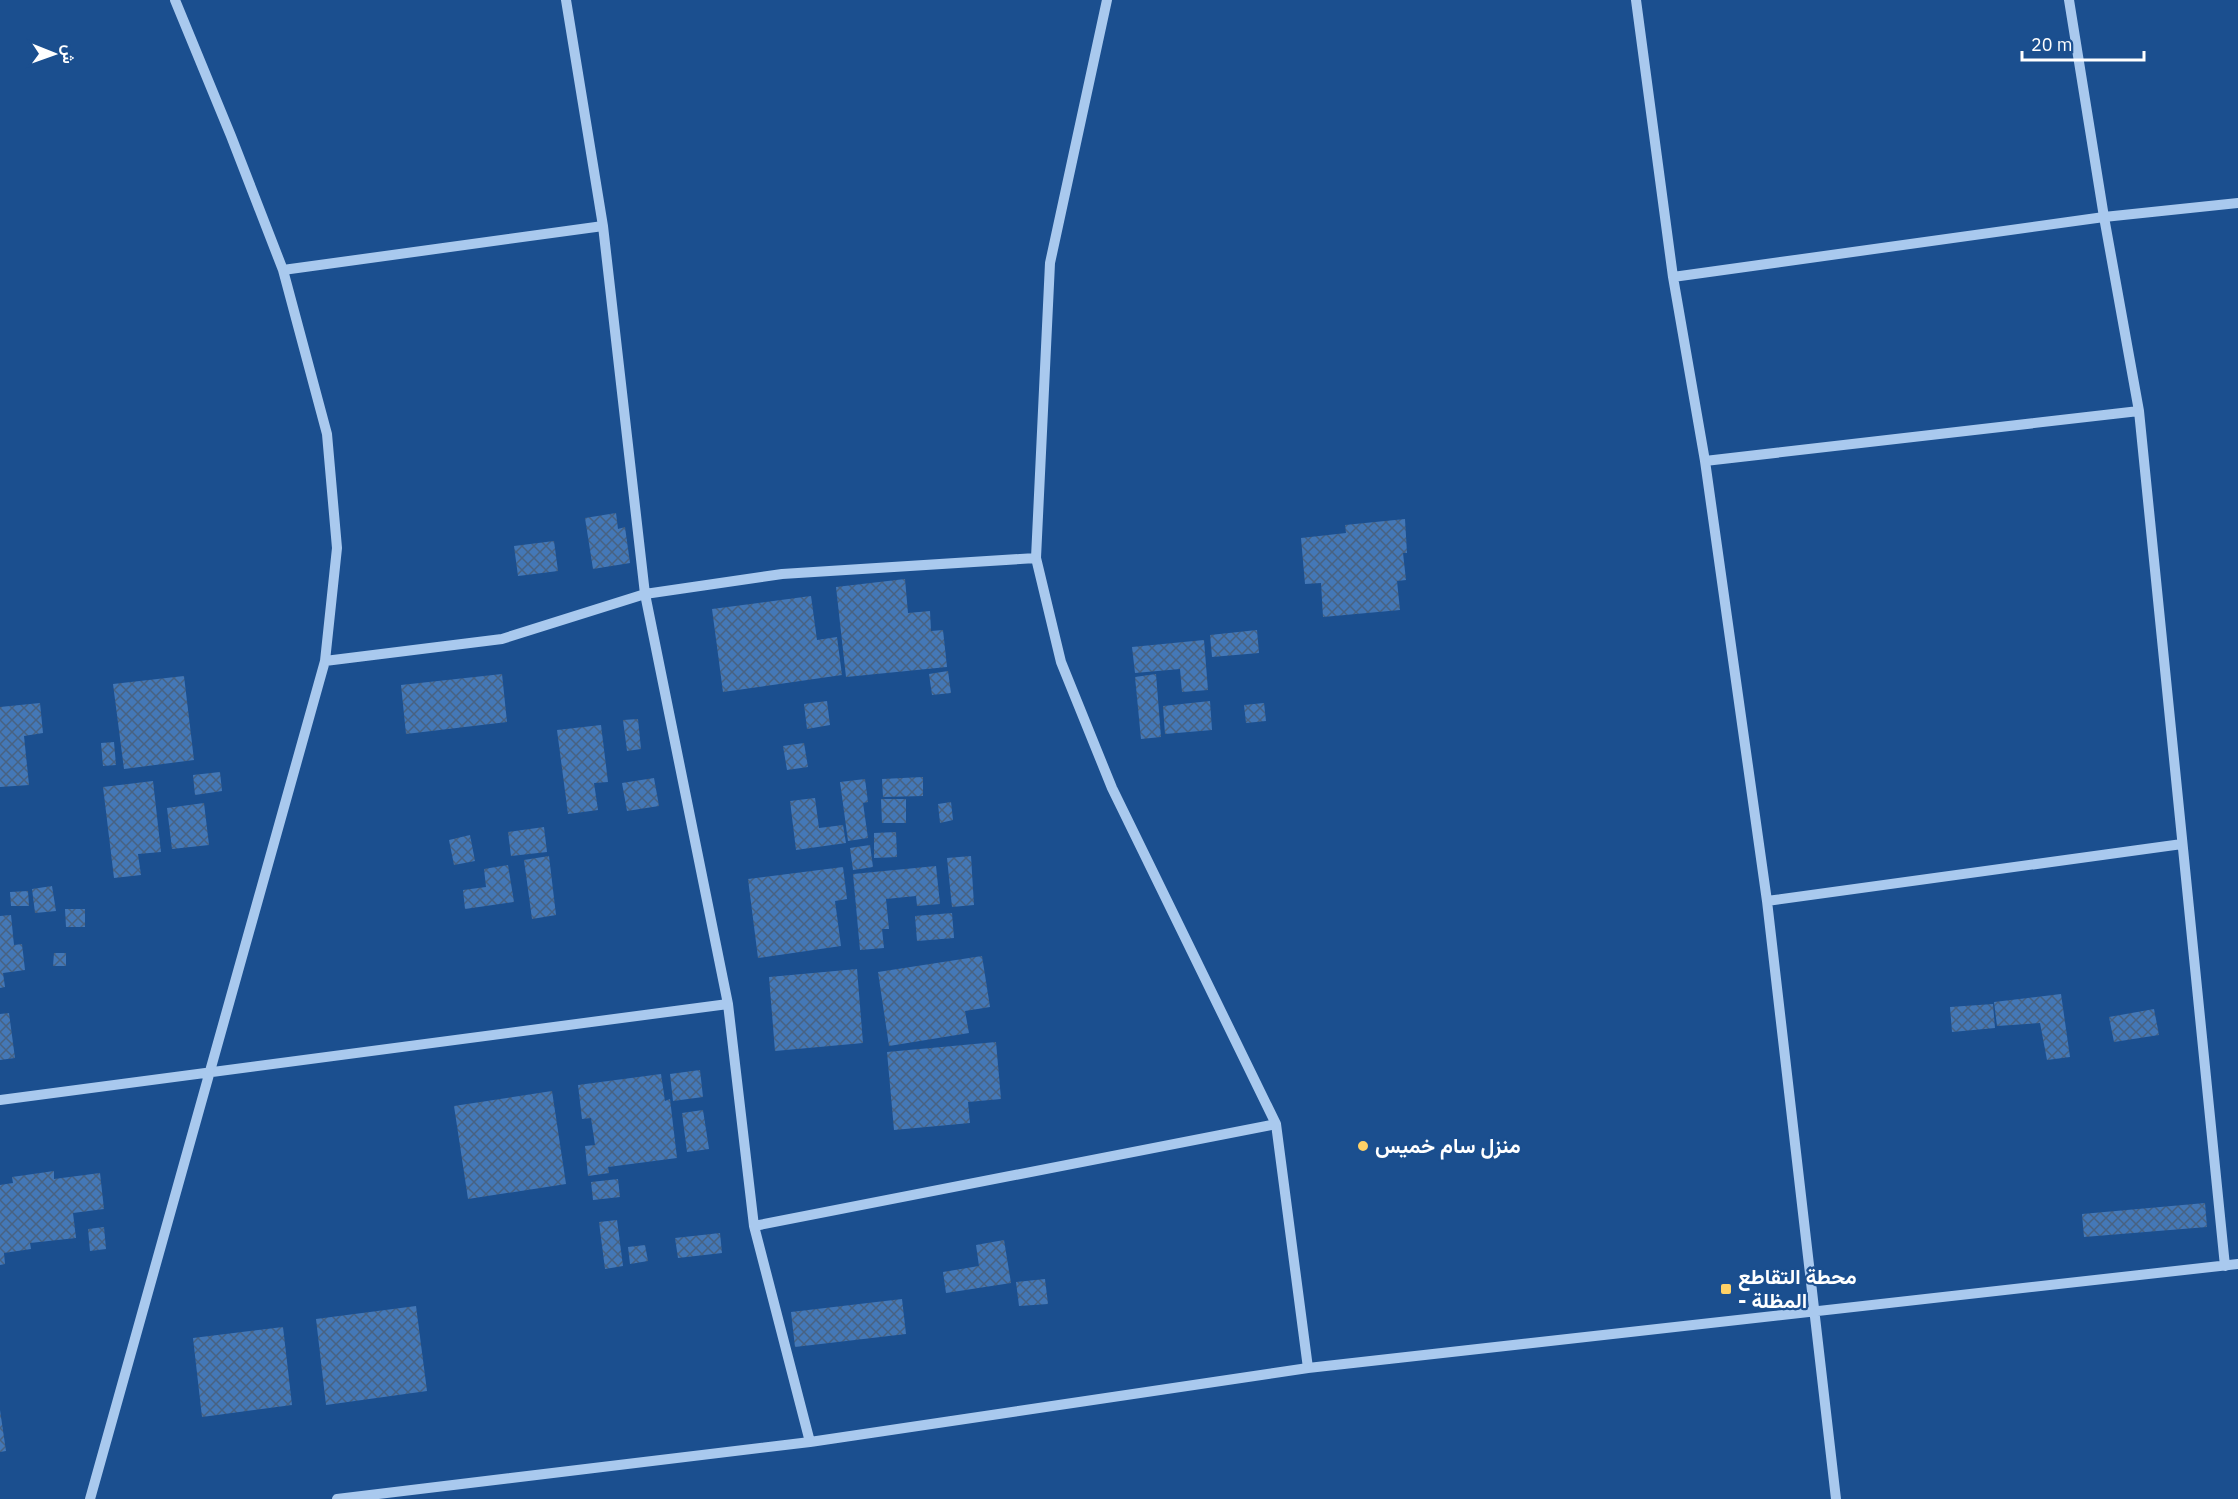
<svg xmlns="http://www.w3.org/2000/svg" width="2238" height="1499" font-family="'IBM Plex Sans',Vazirmatn,sans-serif">
	<style>
		.building { fill: url(#building-cross-hatch) }
		.lines { fill: none; stroke-linecap: round; stroke-linejoin: round }
		.minor { stroke: #a9c9ee; stroke-width: 10 }
		.poi-dot { fill: #ffd166; stroke: #1b4f8f; stroke-width: 2 }
		.labels { text-anchor: middle; stroke-width: 4.5; stroke-linejoin: round; paint-order: stroke }
		.poi-label { font-size: 21px; font-weight: bold; fill: #fff; stroke: #1b4f8f; text-anchor: start }
	</style>
	<defs>
		<pattern id="building-cross-hatch" width="8" height="8" patternUnits="userSpaceOnUse" patternTransform="scale(1.5)"><rect width="8" height="8" fill="#4478b7"/><path d="M0 0l8 8M0 8l8-8" fill="none" stroke="#486282"/></pattern>
	</defs>
	<rect width="100%" height="100%" fill="#1b4f8f"/>
	<path class="building" d="M616 513 618 529 625 527 630 563 593 569 585 518Z
		M1405 519 1407 553H1403L1406 580 1397 581 1400 610 1323 617 1321 583 1305 584 1301 538 1346 533 1345 525Z
		M554 541 558 571 518 576 514 546Z
		M905 579 908 613 930 611 931 631 943 630 947 667 846 677 836 587Z
		M811 596 817 640 837 637 842 675 723 692 712 609Z
		M1257 630 1259 653 1212 657 1210 635Z
		M1204 640 1208 690 1182 692 1180 669 1135 673 1132 647Z
		M948 671 951 693 932 695 929 674Z
		M502 674 507 722 406 734 401 685Z
		M1156 674 1161 737 1141 739 1135 677Z
		M184 676 194 760 124 769 113 684Z
		M827 701 830 725 807 729 804 704Z
		M1210 701 1212 730 1165 734 1163 706Z
		M40 703 43 733 24 736 29 785 0 787V707Z
		M1264 703 1266 721 1246 723 1244 705Z
		M638 719 641 749 627 751 623 720Z
		M601 725 608 782 594 783 598 810 568 814 557 730Z
		M114 742 116 765 103 766 101 743Z
		M804 743 808 767 787 770 783 746Z
		M220 772 222 791 195 795 193 775Z
		M923 777V796L883 797 882 779Z
		M654 778 659 806 627 811 622 783Z
		M865 779 868 802 863 803 868 838 848 841 840 782Z
		M153 781 161 852 138 854 141 875 114 878 103 787Z
		M815 798 819 828 843 825 846 843 796 850 790 801Z
		M881 799H906V823H882Z
		M951 802 953 820 940 823 938 804Z
		M204 803 209 845 172 849 167 808Z
		M544 827 547 852 511 856 508 832Z
		M896 832 897 857 874 858V833Z
		M470 835 475 861 454 865 449 840Z
		M870 845 873 867 853 870 850 848Z
		M549 856 556 915 532 919 524 860Z
		M971 856 974 905 952 907 947 858Z
		M508 865 514 902 465 909 463 890 486 887 484 869Z
		M936 866 940 904 917 906 916 896 886 899 889 929H882L884 948 860 950 853 874Z
		M843 867 847 899 835 901 841 946 758 958 748 879Z
		M52 886 56 911 35 913 32 889Z
		M28 891 29 906H11L10 892Z
		M65 909H85V927H66Z
		M952 913 954 938 917 941 915 916Z
		M11 915 14 945 22 944 25 970 3 973 5 987 0 988V916Z
		M54 953H66V966H53Z
		M982 956 990 1007 965 1011 969 1033 889 1046 878 972Z
		M857 969 863 1043 775 1051 769 977Z
		M2061 994 2070 1057 2047 1060 2040 1023 1997 1026 1994 1002Z
		M1993 1004 1995 1028 1952 1032 1950 1007Z
		M2154 1009 2159 1035 2114 1042 2109 1017Z
		M9 1013 15 1058 0 1060V1014Z
		M996 1042 1001 1099 968 1102 970 1123 894 1130 887 1052Z
		M700 1070 703 1097 673 1101 670 1074Z
		M661 1074 665 1101 670 1099 677 1158 608 1167 609 1173 588 1176 585 1146 595 1145 591 1118 582 1119 578 1085Z
		M552 1091 566 1184 468 1199 454 1106Z
		M703 1110 709 1149 687 1152 682 1113Z
		M54 1171V1179L100 1173 104 1209 73 1213 76 1238 30 1243 31 1249 4 1253 5 1264 0 1265V1185L13 1183 12 1177Z
		M618 1179 620 1197 593 1200 591 1182Z
		M2205 1203 2207 1227 2084 1237 2082 1214Z
		M617 1220 623 1266 605 1269 599 1222Z
		M104 1227 106 1249 90 1251 88 1229Z
		M720 1233 722 1253 678 1258 675 1238Z
		M1004 1240 1011 1283 946 1293 943 1272 979 1266 976 1245Z
		M645 1245 648 1261 630 1264 628 1247Z
		M1045 1279 1048 1304 1019 1306 1016 1282Z
		M902 1299 906 1334 795 1347 791 1312Z
		M416 1306 427 1391 326 1405 316 1319Z
		M283 1327 292 1405 202 1417 193 1338Z
		M0 1410 6 1451 0 1452Z"/>
	<g class="lines">
		<path class="minor" d="M566 0 603 226 645 594 728 1004 754 1226 810 1442
			M1107 0 1050 263 1036 558 1061 662 1112 788 1276 1124 1308 1368
			M1636 0 1673 277 1705 461 1767 901 1836 1499
			M2069 0 2104 217 2139 411 2225 1266
			M283 270 603 226
			M1673 277 2104 217 2238 203
			M1705 461 2139 411
			M325 661 502 639 645 594 782 574 1036 558
			M1767 901 2182 844
			M0 1100 728 1004
			M754 1226 1276 1124
			M90 1499 325 661 337 548 327 434 283 270 231 136 175 0
			M337 1499 810 1442 1308 1368 2238 1264"/>
	</g>
	<g class="poi-dot">
		<circle cx="1363" cy="1146" r="6"/>
		<rect x="1720" y="1283" width="12" height="12" rx="3"/>
	</g>
	<g class="labels">
		<g class="poi-label">
			<text x="1375" y="1153">منزل سام خميس</text>
			<text x="1738" y="1284">محطة التقاطع<tspan x="1738" dy="24">- المظلة</tspan></text>
		</g>
	</g>
	<g transform="translate(54 54) rotate(91)" stroke="#1b4f8f" stroke-width="4.5" paint-order="stroke">
	<path d="M0-4.5L10 22L0 15L-10 22Z" fill="#ffffff"/>
	<text y="-9" font-size="16" font-weight="bold" text-anchor="middle" fill="#ffffff">ش</text>
	</g>
	<path d="M2022 51v9h122v-9" fill="none" stroke="#ffffff" stroke-width="3"/>
	<text x="2031" y="51" font-size="18" fill="#ffffff" stroke="#1b4f8f" stroke-width="4.5" paint-order="stroke">20 m</text>
</svg>
